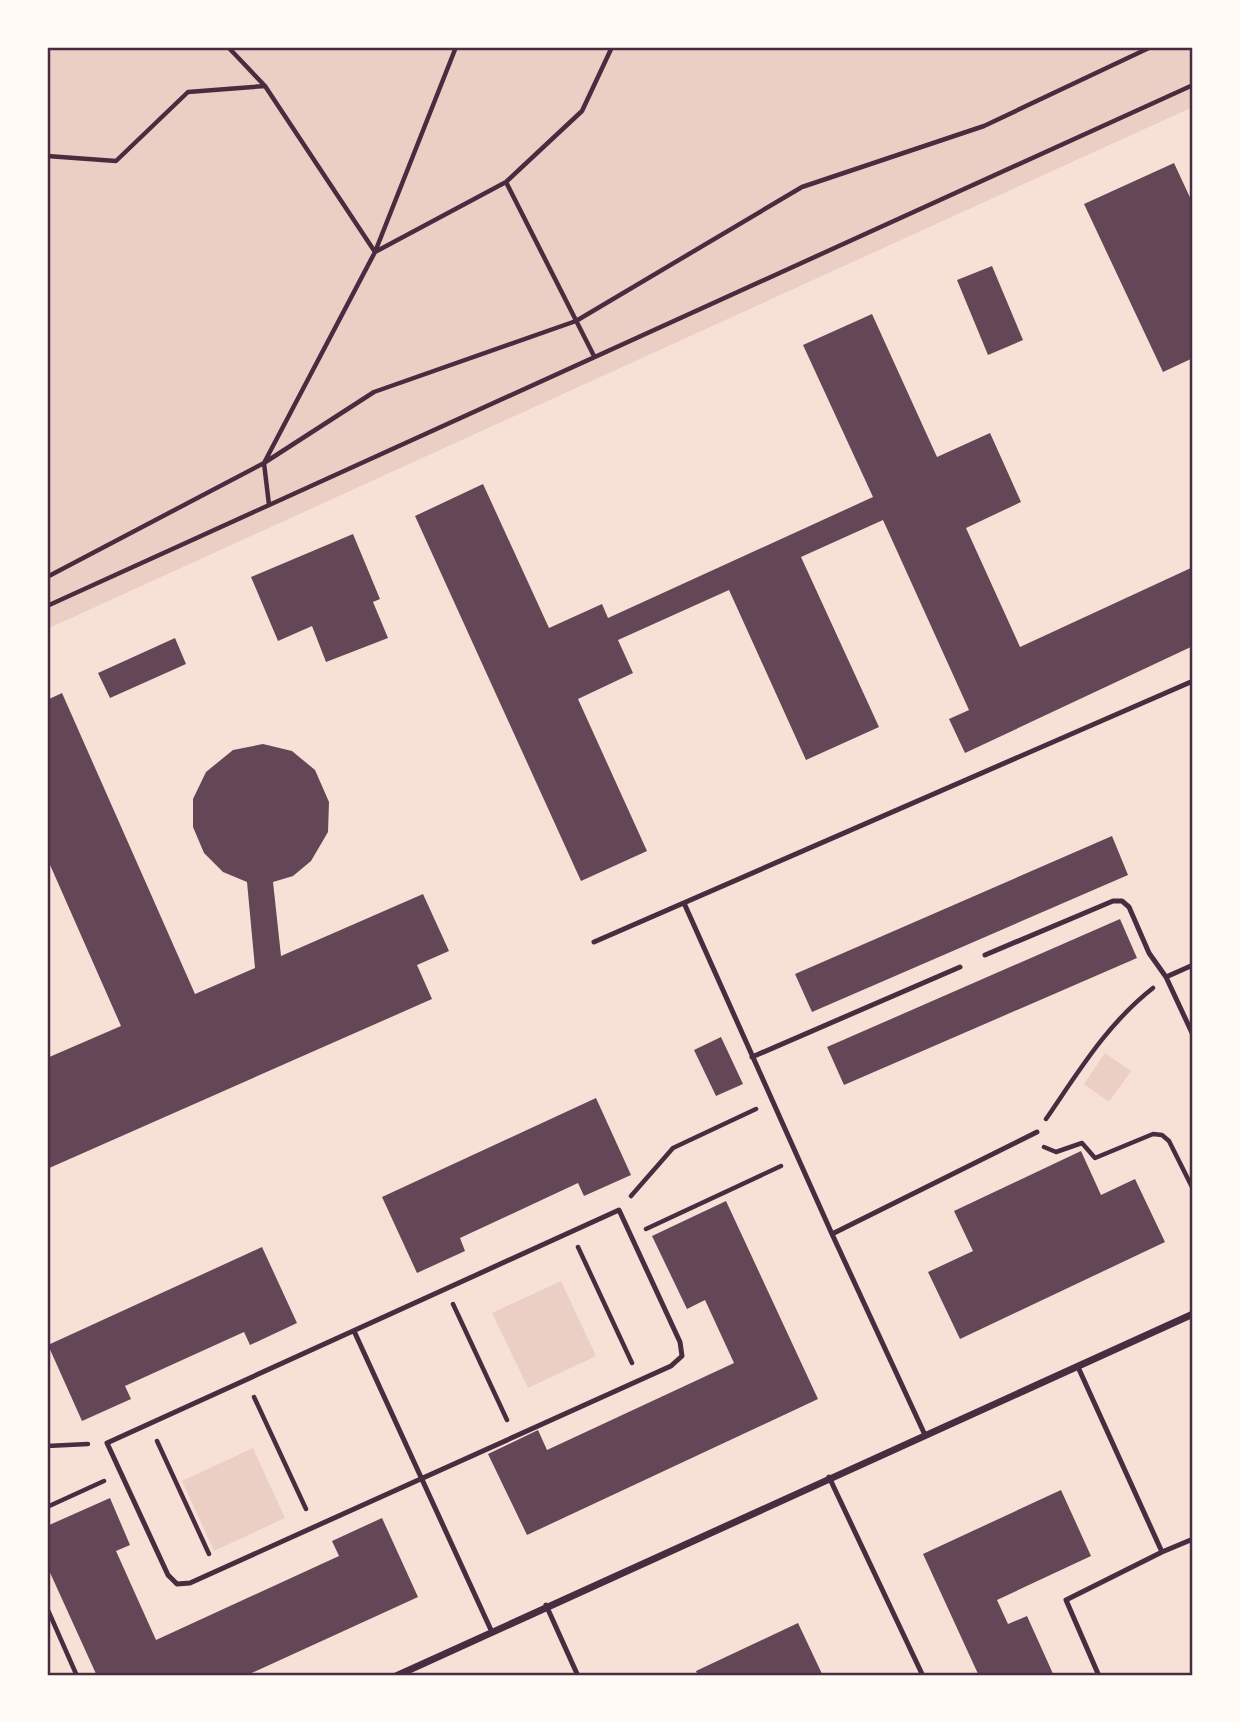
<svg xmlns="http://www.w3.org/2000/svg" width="1240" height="1723" font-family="'Times New Roman',serif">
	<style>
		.green { fill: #ebcfc5 }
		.building { fill: #644757 }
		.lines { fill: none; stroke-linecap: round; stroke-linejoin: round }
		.path { stroke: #4a2c40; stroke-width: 4.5 }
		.service { stroke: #4a2c40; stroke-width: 5 }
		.minor { stroke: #4a2c40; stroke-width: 7 }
		.neatline { fill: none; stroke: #4a2c40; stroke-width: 2.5 }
	</style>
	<rect width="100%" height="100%" fill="#f7e1d7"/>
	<path class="green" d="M47 47H1193V107L47 629Z
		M1105 1053 1131 1071 1109 1102 1084 1084Z
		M561 1281 596 1356 528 1388 492 1313Z
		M253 1448 285 1518 214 1551 182 1481Z"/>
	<path class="building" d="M1174 163 1193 204V358L1163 372 1084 204Z
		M992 266 1023 340 988 355 957 280Z
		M872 314 937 457 990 433 1021 502 966 528 1020 647 1193 567V646L965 753 949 719 969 710 883 520 801 557 879 727 806 760 729 590 618 640 633 673 578 699 647 851 581 881 415 516 483 484 549 628 602 604 608 618 873 497 803 345Z
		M353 534 380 599 373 602 388 638 326 662 312 626 278 641 251 577Z
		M175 638 186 664 110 698 98 673Z
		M62 693 195 994 255 968 247 882 223 872 204 853 193 827V799L206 772 233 750 263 744 292 751 315 770 329 802 328 832 311 861 293 876 273 882 281 956 423 894 449 951 417 965 432 999 47 1169V1058L121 1026 47 858V700Z
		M1112 836 1128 875 812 1012 795 974Z
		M1120 919 1137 958 844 1085 827 1047Z
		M721 1037 743 1084 716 1096 694 1050Z
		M596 1098 631 1175 584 1196 578 1183 460 1238 465 1251 417 1273 382 1197Z
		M1081 1151 1101 1195 1135 1179 1165 1242 960 1339 928 1272 973 1251 954 1211Z
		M726 1201 818 1399 527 1535 488 1454 538 1430 547 1450 734 1363 705 1300 687 1309 652 1236Z
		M262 1247 297 1323 250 1345 244 1332 125 1386 131 1399 82 1421 48 1345Z
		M1061 1490 1091 1556 997 1600 1008 1624 1027 1616 1054 1676H979L923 1554Z
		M110 1498 130 1545 116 1551 156 1640 339 1556 332 1541 382 1518 418 1597 245 1676H97L47 1566V1526Z
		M798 1623 823 1676H698L696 1671Z"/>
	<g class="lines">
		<path class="path" d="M228 47 265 86 375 252 506 182 582 111 612 47
			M47 156 116 161 188 92 265 86
			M506 182 594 356
			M269 505 264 463 375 252 456 47
			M47 577 264 463 374 392 576 321 802 187 984 126 1151 47
			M47 606 1193 85
			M1046 1119C1079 1071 1107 1024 1153 988
			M1044 1147 1056 1152 1082 1143 1095 1158 1153 1134 1162 1135 1169 1141 1193 1189
			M631 1196 673 1148 756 1109
			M646 1229 781 1166
			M578 1247 632 1363
			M453 1304 507 1420
			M254 1397 306 1509
			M157 1441 209 1554
			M47 1446 88 1444
			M47 1507 104 1481
			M47 1608 77 1676"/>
		<path class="service" d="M684 903 832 1234 925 1435
			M594 942 1193 681
			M985 955 1113 901H1122L1129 907 1149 953 1166 977 1193 1035
			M1166 977 1193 965
			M752 1057 960 967
			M619 1210 680 1342 682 1356 671 1366 190 1583 177 1584 168 1575 107 1443Z
			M832 1234 1037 1132
			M354 1331 491 1630
			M1078 1367 1162 1552 1066 1600 1099 1676
			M829 1477 923 1676
			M1162 1552 1193 1539
			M546 1605 578 1676"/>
		<path class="minor" d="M396 1676 1193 1314"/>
	</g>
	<rect width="1240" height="1723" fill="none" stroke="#fffaf5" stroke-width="98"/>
	<rect x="49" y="49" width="1142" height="1625" class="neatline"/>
</svg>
